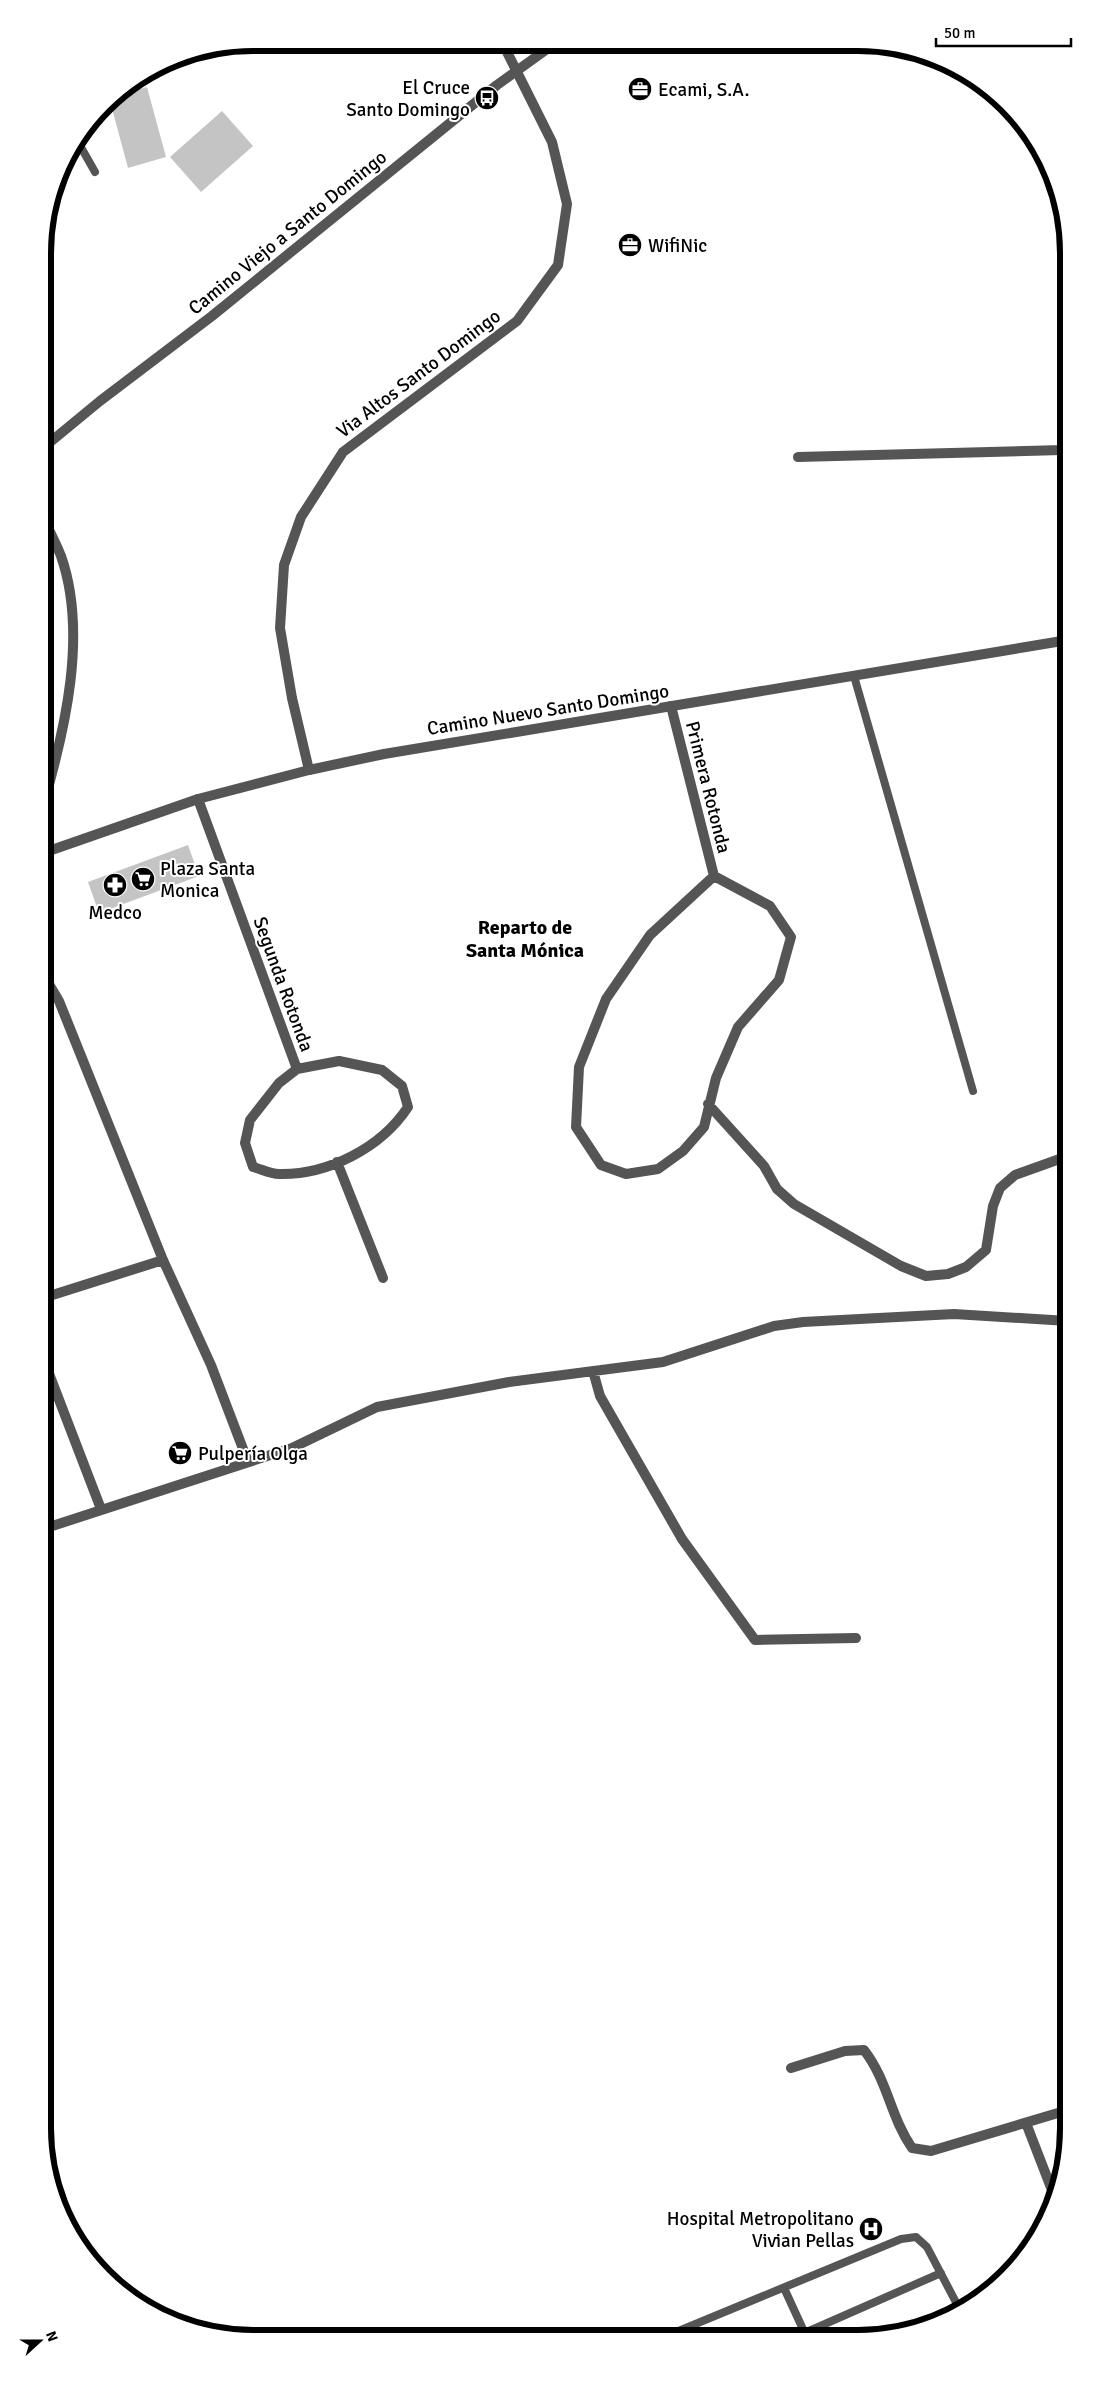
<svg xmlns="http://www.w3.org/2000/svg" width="1111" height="2381" font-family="Signika,sans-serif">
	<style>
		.building { fill: #c4c4c4 }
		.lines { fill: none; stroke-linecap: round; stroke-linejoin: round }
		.service { stroke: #555; stroke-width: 8 }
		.minor { stroke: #555; stroke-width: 10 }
		.tertiary { stroke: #555; stroke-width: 10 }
		.labels { text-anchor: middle; stroke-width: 4; stroke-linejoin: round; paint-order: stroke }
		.poi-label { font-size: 19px; fill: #000; stroke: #fff; text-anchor: start }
		.street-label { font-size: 19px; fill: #000; stroke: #fff }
		.neighbourhood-label { font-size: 20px; font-weight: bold; fill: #000; stroke: #fff }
		.rim { fill: none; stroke: #000; stroke-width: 6 }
	</style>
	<rect width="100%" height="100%" fill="#fff"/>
	<path class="building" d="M147 87 166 157 128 168 110 101 113 97Z
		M222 111 253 146 201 192 170 157Z
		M188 845 199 876 99 913 88 882Z"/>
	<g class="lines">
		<path class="service" d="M78 142 95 172
			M854 676 973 1091
			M784 2288 807 2338
			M566 2331 568 2337
			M664 2337 901 2239 916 2237 927 2247 960 2310
			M793 2338 941 2273"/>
		<path class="minor" d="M798 457 1062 450 1068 446
			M671 706 714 876 770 906 791 937 779 980 738 1027 716 1078 704 1127 683 1151 658 1169 626 1174 601 1165 576 1127 579 1067 606 999 650 935 714 876
			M309 770 292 698 280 628 284 565 301 517 343 452 517 321 558 265 567 204 552 142 503 44
			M198 799 297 1069
			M43 974 59 1001 163 1260 211 1365 248 1462
			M339 1061 382 1070 402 1086 408 1107C381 1148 328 1175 279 1174 270 1174 261 1169 253 1167L245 1143 250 1120 279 1083 297 1069Z
			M708 1104 764 1166 777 1189 794 1204 901 1266 926 1276 948 1274 966 1267 986 1250 993 1206 1000 1188 1015 1175 1068 1156
			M337 1162 383 1278
			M43 1298 163 1260
			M43 1358 101 1509
			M593 1371 600 1396 682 1539 755 1640 856 1638
			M43 1529 292 1448 377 1407 509 1382 663 1362 774 1326 803 1322 954 1314 1068 1321
			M791 2068 845 2051 864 2050C888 2081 890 2116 912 2148L931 2151 1068 2110
			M1026 2123 1055 2198"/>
		<path class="tertiary" d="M43 448 100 401 212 316 497 85 554 44
			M43 806C65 730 88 633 61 556 56 543 49 530 43 518
			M43 853 198 799 309 770 384 754 1068 640"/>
	</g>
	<defs>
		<g id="office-disc" transform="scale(1.25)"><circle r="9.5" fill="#000" stroke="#fff"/><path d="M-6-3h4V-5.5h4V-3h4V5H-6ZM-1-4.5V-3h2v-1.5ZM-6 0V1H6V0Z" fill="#fff"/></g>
		<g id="bus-disc" transform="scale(1.25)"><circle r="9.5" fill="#000" stroke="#fff"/><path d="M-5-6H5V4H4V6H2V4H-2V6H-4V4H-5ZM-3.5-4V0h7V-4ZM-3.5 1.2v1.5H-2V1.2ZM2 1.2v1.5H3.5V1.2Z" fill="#fff"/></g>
		<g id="supermarket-disc" transform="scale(1.25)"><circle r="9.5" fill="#000" stroke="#fff"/><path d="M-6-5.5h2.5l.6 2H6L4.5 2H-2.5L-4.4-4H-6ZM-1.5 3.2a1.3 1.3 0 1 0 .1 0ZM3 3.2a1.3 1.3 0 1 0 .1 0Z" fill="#fff"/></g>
		<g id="pharmacy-disc" transform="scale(1.25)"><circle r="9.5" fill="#000" stroke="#fff"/><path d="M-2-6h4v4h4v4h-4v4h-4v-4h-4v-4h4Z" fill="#fff"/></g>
		<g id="hospital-disc" transform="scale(1.25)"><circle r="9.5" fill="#000" stroke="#fff"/><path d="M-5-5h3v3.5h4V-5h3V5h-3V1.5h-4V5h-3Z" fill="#fff"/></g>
	</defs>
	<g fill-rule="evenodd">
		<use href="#office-disc" x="640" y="89"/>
		<use href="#bus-disc" x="487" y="98"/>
		<use href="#office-disc" x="630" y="245"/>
		<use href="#supermarket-disc" x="143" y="879"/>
		<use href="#pharmacy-disc" x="115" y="885"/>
		<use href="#supermarket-disc" x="180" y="1453"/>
		<use href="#hospital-disc" x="871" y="2229"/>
	</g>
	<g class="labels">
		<g class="poi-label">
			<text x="470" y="94" text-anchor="end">El Cruce<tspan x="470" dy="22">Santo Domingo</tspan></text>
			<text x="658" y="96">Ecami, S.A.</text>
			<text x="648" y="252">WifiNic</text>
			<text x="160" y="875">Plaza Santa<tspan x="160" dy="22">Monica</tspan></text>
			<text x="115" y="919" text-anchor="middle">Medco</text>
			<text x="198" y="1460">Pulpería Olga</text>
			<text x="854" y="2225" text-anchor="end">Hospital Metropolitano<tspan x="854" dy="22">Vivian Pellas</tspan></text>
		</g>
		<g class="street-label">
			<text transform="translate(287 232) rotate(-39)" y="7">Camino Viejo a Santo Domingo</text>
			<text transform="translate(418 373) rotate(-37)" y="7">Via Altos Santo Domingo</text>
			<text transform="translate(548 709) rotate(-9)" y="7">Camino Nuevo Santo Domingo</text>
			<text transform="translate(709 787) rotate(76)" y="7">Primera Rotonda</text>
			<text transform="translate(284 984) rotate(70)" y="7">Segunda Rotonda</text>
		</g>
		<g class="neighbourhood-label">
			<text x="525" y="934">Reparto de<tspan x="525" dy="23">Santa Mónica</tspan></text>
		</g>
	</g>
	<path d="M0 0H1111V2381H0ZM253 51H858A202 202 0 0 1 1060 253V2128A202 202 0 0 1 858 2330H253A202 202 0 0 1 51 2128V253A202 202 0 0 1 253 51Z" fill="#fff" fill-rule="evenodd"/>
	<path class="rim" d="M253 51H858A202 202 0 0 1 1060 253V2128A202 202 0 0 1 858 2330H253A202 202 0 0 1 51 2128V253A202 202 0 0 1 253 51Z"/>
	<g transform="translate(40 2341) rotate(69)" stroke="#ffffff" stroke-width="4" paint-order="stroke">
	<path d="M0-4L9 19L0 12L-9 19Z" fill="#000000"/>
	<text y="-8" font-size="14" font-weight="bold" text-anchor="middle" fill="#000000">N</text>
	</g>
	<path d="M936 38v8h135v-8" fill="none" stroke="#000000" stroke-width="2.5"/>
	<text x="944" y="38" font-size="15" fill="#000000" stroke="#ffffff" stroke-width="4" paint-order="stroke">50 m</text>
</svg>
